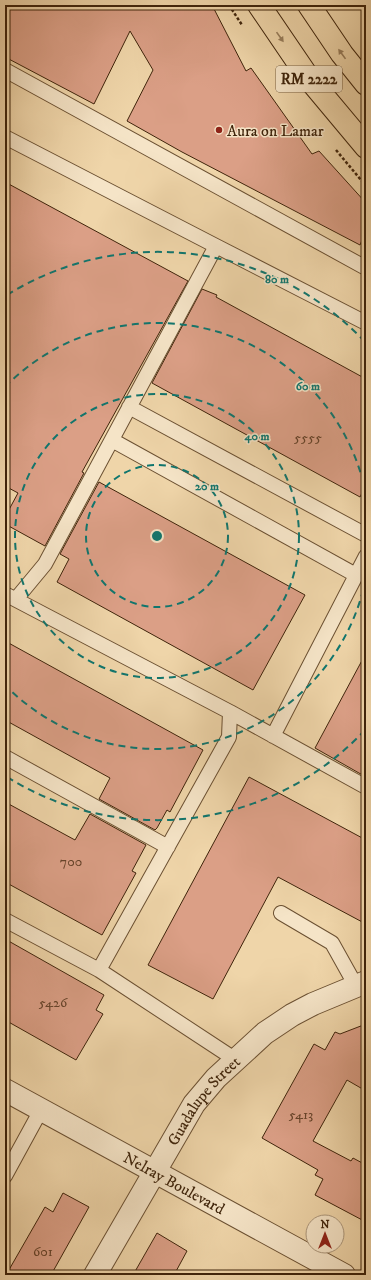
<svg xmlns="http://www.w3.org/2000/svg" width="371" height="1280" font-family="'IM FELL DW Pica',serif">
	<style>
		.building { fill: #db9f86; stroke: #3f240b }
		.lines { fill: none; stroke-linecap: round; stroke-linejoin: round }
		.service-casing { stroke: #6b5032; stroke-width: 16 }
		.minor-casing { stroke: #6b5032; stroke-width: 24 }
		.tertiary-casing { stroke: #6b5032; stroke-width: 24 }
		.primary-casing { stroke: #3f240b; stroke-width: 24 }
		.path { stroke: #3f240b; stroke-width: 2.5; stroke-dasharray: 3 2; stroke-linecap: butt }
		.service { stroke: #f5e4c7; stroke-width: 14 }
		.minor { stroke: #f5e4c7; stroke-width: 22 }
		.tertiary { stroke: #f5e4c7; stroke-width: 22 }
		.primary { stroke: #efd5a9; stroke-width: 22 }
		.oneway { fill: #977c5a }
		.ring { fill: none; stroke: #0f766e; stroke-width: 2; stroke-dasharray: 7 5 }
		.poi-dot { fill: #8f2418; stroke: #f5e4c7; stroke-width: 1.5 }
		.labels { text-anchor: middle; stroke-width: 3; stroke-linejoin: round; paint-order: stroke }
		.number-label { font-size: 14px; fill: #66432a }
		.shield { fill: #f5e4c7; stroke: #765e43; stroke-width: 1 }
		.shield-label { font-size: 15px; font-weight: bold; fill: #3f240b }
		.poi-label { font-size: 16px; fill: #3f240b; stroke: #f5e4c7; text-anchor: start }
		.street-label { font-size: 16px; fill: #3f240b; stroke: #f5e4c7 }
		.centre { fill: #0f766e; stroke: #f5e4c7; stroke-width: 2 }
		.ring-label { font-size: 12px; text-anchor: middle; font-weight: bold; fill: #0f766e; stroke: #f5e4c7; stroke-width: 3; stroke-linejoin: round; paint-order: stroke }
	</style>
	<rect width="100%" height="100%" fill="#efd5a9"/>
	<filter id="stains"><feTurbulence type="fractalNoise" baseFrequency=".005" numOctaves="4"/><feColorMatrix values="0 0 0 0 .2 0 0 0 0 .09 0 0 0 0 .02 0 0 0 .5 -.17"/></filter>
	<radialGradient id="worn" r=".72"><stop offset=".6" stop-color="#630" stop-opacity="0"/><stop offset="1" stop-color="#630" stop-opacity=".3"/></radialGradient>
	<path class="building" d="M5 5H212L246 71 251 68 312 154 319 151 366 203V242L362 240 360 245 182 152 127 121 153 70 130 31 94 104 5 57Z
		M5 182 188 281 82 472 84 473 45 546 5 524V517L18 493 5 486Z
		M202 289 217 295 216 297 366 379V485L360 497 152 383Z
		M99 482 305 595 253 690 57 582 69 559 60 554Z
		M5 641 203 750 170 812 167 810 157 828 155 830 99 799 110 778 5 720Z
		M366 653V777L315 748Z
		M249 777 366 840V924L278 877 213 999 148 965Z
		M5 802 75 840 90 814 146 845 132 871 136 873 102 935 5 882Z
		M5 939 104 995 96 1010 103 1014 76 1060 5 1020Z
		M366 1024V1091L347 1080 313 1141 351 1161 353 1158 366 1165V1222L315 1195 323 1179 315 1175 318 1170 262 1138 314 1044 325 1050 335 1032 340 1034Z
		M63 1193 89 1207 51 1275H6L45 1207 53 1212Z
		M157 1233 187 1251 174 1275H133Z"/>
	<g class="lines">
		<g class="service-casing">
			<path id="service" d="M5 70 366 268
				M5 137 216 246 45 564 16 599
				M216 246 366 323
				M129 407 366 535
				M112 440 356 575
				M5 594 230 712 229 737 99 970 5 920
				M230 712 366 787
				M273 736 366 556
				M5 757 168 847
				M281 913 332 943 356 986
				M99 970 236 1060
				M5 1176 41 1110"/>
		</g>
		<g class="minor-casing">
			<g id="minor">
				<path id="s1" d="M5 1090 344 1275"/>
			</g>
		</g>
		<g class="tertiary-casing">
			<g id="tertiary">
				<path id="s2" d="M95 1275 194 1104 216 1078 265 1033 292 1015 313 1004 366 982"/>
			</g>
		</g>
		<g class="primary-casing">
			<path id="primary" d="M259 5 310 80 366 147
				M309 5 342 54 366 84"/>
		</g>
		<path class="path" d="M229 5 242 25
			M336 150 366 186"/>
		<use href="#service" class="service"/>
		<use href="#minor" class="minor"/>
		<use href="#tertiary" class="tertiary"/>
		<use href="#primary" class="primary"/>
	</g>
	<defs><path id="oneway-solid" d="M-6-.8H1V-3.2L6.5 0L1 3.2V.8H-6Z"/></defs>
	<g class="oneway">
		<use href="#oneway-solid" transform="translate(280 37) rotate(55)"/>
		<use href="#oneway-solid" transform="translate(342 54) rotate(-126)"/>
	</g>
	<g class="ring">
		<circle cx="157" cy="536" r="71"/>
		<circle cx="157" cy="536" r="142"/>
		<path d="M366 578A213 213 0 0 1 5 685M5 387A213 213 0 0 1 366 494"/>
		<path d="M365 730A284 284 0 0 1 7 777M7 295A284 284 0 0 1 365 342"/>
	</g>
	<circle class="poi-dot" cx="219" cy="130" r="4"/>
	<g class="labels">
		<g class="number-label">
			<text x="308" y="442">5555</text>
			<text x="71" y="866">700</text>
			<text x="53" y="1007">5426</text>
			<text x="301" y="1119">5413</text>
			<text x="43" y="1256">601</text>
		</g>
		<rect class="shield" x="276" y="66" width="66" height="26" rx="3"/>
		<g class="shield-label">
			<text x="309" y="84">RM 2222</text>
		</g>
		<g class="poi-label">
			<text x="227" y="136">Aura on Lamar</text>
		</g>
		<g class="street-label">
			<text dy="6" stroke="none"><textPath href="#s2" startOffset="206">Guadalupe Street</textPath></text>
			<text dy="6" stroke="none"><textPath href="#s1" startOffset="193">Nelray Boulevard</textPath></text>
		</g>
	</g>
	<circle cx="157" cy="536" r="6" class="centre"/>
	<g class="ring-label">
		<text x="277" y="283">80 m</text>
		<text x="308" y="390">60 m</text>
		<text x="257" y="440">40 m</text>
		<text x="207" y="490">20 m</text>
	</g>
	<rect width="371" height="1280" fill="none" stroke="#efd5a9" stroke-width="20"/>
	<rect x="6" y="6" width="359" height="1268" fill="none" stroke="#3f240b" stroke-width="2"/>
	<rect x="10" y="10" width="351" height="1260" fill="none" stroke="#3f240b"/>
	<g transform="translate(325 1234)"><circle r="19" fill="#f5e4c7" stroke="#ac977c"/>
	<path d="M0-3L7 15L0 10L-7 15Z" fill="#8f2418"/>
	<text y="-6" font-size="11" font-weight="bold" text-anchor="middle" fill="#3f240b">N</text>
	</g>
	<rect width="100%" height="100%" filter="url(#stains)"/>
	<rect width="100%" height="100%" fill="url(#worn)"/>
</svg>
